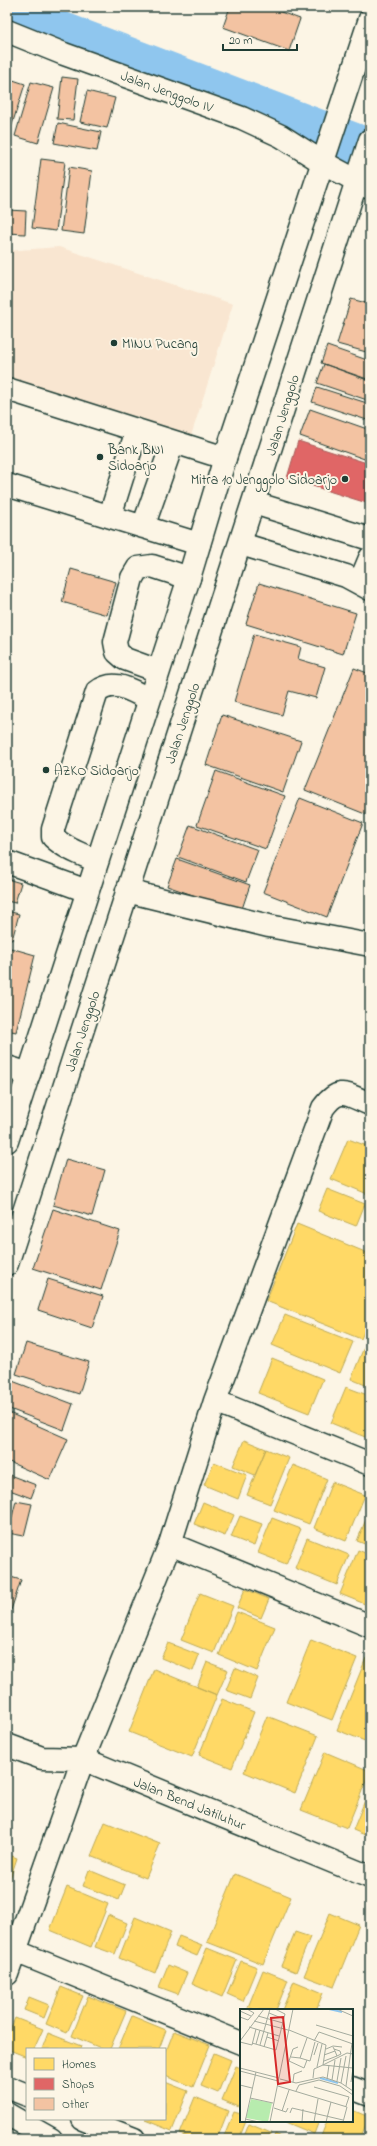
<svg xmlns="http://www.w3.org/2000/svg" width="377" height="2146" font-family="'Indie Flower',sans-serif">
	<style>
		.built { fill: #f9e6d1 }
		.homes { fill: #ffd966; stroke: #bcaa57 }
		.shops { fill: #e06666; stroke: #a65a57 }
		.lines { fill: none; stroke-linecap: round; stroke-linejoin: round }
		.river { stroke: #8fc6ee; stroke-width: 44 }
		.building { fill: #f3c3a2; stroke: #1f3d34 }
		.minor-casing { stroke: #1f3d34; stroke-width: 25 }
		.major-casing { stroke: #1f3d34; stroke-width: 25 }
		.highway-casing { stroke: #1f3d34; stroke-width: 25 }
		.minor { stroke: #fcf5e5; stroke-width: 22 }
		.major { stroke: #fcf5e5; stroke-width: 22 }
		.highway { stroke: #fcf5e5; stroke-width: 22 }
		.poi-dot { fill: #1f3d34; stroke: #fcf5e5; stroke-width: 1.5 }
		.labels { text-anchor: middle; stroke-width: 4; stroke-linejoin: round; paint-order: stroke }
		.street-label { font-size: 14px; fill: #1f3d34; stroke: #fcf5e5 }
		.poi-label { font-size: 14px; fill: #1f3d34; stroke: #fcf5e5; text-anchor: start }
		.inset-river { fill: none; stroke: #8fc6ee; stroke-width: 2 }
		.inset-road { fill: none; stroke: #a4ab9e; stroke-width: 1 }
		.view { fill: #d62828; fill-opacity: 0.15; stroke: #d62828; stroke-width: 2 }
		.inset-edge { fill: none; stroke: #1f3d34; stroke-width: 2 }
	</style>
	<rect width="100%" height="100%" fill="#fcf5e5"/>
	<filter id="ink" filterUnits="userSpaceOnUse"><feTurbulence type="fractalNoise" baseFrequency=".025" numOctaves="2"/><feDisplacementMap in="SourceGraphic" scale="8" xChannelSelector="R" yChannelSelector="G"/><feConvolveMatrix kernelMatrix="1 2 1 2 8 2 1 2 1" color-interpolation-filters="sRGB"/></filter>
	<g filter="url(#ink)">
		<path class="built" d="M59 247 233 304 190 439 7 381V251Z"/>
		<path class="homes" d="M348 1139 370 1147V1195L331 1179Z
			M327 1189 365 1204 356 1226 318 1211Z
			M297 1224 370 1254V1317L361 1339 266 1301Z
			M285 1315 353 1342 340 1373 272 1345Z
			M367 1340 370 1341V1387L351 1379Z
			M272 1358 323 1379 309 1413 258 1393Z
			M346 1387 370 1396V1439L331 1423Z
			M244 1440 266 1449 255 1475 233 1466Z
			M266 1449 289 1458 270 1504 247 1495Z
			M214 1462 247 1475 238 1499 204 1485Z
			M293 1465 327 1479 309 1524 274 1510Z
			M332 1482 365 1495 346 1541 314 1528Z
			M203 1502 234 1515 225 1536 194 1524Z
			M370 1510V1546L357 1541Z
			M240 1516 262 1524 254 1546 231 1537Z
			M272 1518 301 1529 286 1564 258 1553Z
			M307 1538 349 1555 337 1585 295 1568Z
			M358 1550 370 1555V1606L340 1594Z
			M245 1589 269 1599 261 1618 237 1608Z
			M200 1593 233 1606 214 1653 181 1640Z
			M237 1612 275 1627 257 1671 219 1655Z
			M311 1640 357 1658 332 1720 286 1702Z
			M168 1643 199 1655 193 1671 161 1658Z
			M366 1658 370 1660V1743L337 1730Z
			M207 1662 228 1670 217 1695 197 1687Z
			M235 1668 258 1678 250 1699 226 1690Z
			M154 1669 217 1695 192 1757 129 1732Z
			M222 1699 254 1712 232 1768 199 1755Z
			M267 1716 318 1736 295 1793 244 1772Z
			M325 1752 370 1771 347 1828 301 1810Z
			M370 1788V1837L353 1830Z
			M105 1822 160 1844 146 1878 91 1856Z
			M7 1854 17 1858 7 1888Z
			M89 1870 125 1885 119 1900 83 1886Z
			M235 1874 291 1897 263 1964 207 1942Z
			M67 1887 108 1904 91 1947 50 1930Z
			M330 1913 359 1925 334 1987 304 1976Z
			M108 1915 127 1923 115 1954 95 1947Z
			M135 1917 171 1932 155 1973 119 1958Z
			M295 1932 310 1937 296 1972 281 1966Z
			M179 1936 202 1945 197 1956 175 1947Z
			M207 1948 237 1960 222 1997 192 1984Z
			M241 1961 257 1967 243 2001 227 1994Z
			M168 1965 187 1973 178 1994 159 1987Z
			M263 1970 288 1980 276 2010H255L248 2007Z
			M294 1981 323 1993 316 2010H282Z
			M61 1987 83 1996 67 2033 46 2024Z
			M88 1996 126 2011 110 2049H103L72 2036Z
			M29 1997 49 2005 44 2018 24 2010Z
			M132 2016 166 2030 159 2049H118Z
			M15 2018 43 2029 34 2049H27V2057L7 2049V2037Z
			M174 2031 210 2045 193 2087 165 2076V2054Z
			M48 2033 81 2046 80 2049H42Z
			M214 2053 231 2060 218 2093 201 2086Z
			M236 2066 241 2068V2103L239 2107 222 2100Z
			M165 2082 188 2091 172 2131 145 2120 165 2119Z
			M195 2097 228 2111 217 2139H192L180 2134Z
			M352 2110 369 2117 360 2139H320L327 2121H352Z
			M234 2112 241 2114V2121H246L239 2139H223Z
			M283 2121H319L314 2134Z
			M249 2124 271 2133 268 2139H243Z
			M275 2134 286 2139H273Z"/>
		<path class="shops" d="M298 441 370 464V504L287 478Z"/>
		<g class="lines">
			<path class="river" d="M7 13 370 151"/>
		</g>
		<path class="building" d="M230 7H267L300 19 289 51 223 27Z
			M62 77 78 79 73 120 57 119Z
			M7 78 25 84 10 131H7Z
			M31 82 54 88 38 143 15 136Z
			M87 91 115 98 107 128 80 122Z
			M58 123 101 132 97 151 54 143Z
			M7 141H10L7 157Z
			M41 159 65 162 56 231 32 228Z
			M69 167 92 171 84 234 61 231Z
			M7 210 26 211 25 234 7 233Z
			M351 299 370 304V353L337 344Z
			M327 346 370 361V380L321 363Z
			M324 364 370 381V401L317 383Z
			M317 387 370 404V421L312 402Z
			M310 409 370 430V461L300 436Z
			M71 569 116 582 107 615 62 602Z
			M259 583 356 613 343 654 246 624Z
			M254 634 301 647 298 659 325 667 316 698 289 691 282 715 234 702Z
			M354 668 370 674V816L305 790Z
			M222 715 301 741 283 792 206 765Z
			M216 771 285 796 266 849 197 825Z
			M300 798 363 823 327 917 263 892Z
			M190 825 258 850 246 882 178 857Z
			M177 859 250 885 241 912 167 886Z
			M7 879 21 883 15 903 7 901Z
			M7 911 19 914 12 940 7 939Z
			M7 947 35 955 16 1032 7 1030Z
			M66 1159 105 1170 92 1216 53 1205Z
			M53 1209 120 1231 101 1290 33 1268Z
			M48 1279 103 1296 92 1328 38 1310Z
			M26 1343 89 1362 79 1394 16 1374Z
			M7 1379 73 1404 64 1430 7 1408Z
			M7 1412 68 1439 50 1480 7 1461Z
			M7 1474 36 1485 31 1498 7 1489Z
			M16 1501 32 1504 24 1536 8 1533Z
			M7 1576 21 1580 11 1610 7 1609Z
			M7 1618 11 1620 7 1631Z"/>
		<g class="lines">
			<g class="minor-casing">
				<path id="minor" d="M7 31 64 54 242 118 281 136 322 162
					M7 389 225 458
					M7 485 199 544
					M254 503 370 539
					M110 516 137 430
					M143 527 173 442
					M241 544 346 576 370 589
					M360 582 370 558
					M158 671 125 659 117 652 115 642 132 578 138 568 152 566 189 578
					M97 861C81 854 66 849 53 837V829L97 692C115 678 131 691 149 699
					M7 862 87 891
					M127 891 269 926 370 945
					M7 1067 29 1074
					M215 1401 370 1464
					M170 1544 370 1626
					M7 1745 42 1758 83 1759 370 1877
					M15 1951 241 2043
					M7 1974 83 1759 170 1544 215 1401 323 1108C340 1085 347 1095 370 1104
					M7 2087 27 2095
					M352 2088 370 2095
					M7 2114 51 2139
					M83 2119 134 2139"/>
			</g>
			<g class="major-casing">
				<path id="major" d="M322 162 370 188"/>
			</g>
			<g class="highway-casing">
				<path id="highway" d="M7 1141 189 578 225 458 370 19
					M7 1264 370 140"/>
			</g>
			<use href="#minor" class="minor"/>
			<use href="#major" class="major"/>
			<use href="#highway" class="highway"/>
		</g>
	</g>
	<g class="poi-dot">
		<circle cx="114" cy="343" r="4"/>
		<circle cx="100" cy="457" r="4"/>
		<circle cx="345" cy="479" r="4"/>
		<circle cx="46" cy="770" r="4"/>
	</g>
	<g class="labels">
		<g class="street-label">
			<text transform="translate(167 91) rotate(20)" y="5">Jalan Jenggolo IV</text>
			<text transform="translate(282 415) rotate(-73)" y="5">Jalan Jenggolo</text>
			<text transform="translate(182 723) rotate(-72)" y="5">Jalan Jenggolo</text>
			<text transform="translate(82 1031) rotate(-72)" y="5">Jalan Jenggolo</text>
			<text transform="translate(190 1803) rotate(22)" y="5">Jalan Bend Jatiluhur</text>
		</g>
		<g class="poi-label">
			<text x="122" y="348">MINU Pucang</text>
			<text x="108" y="454">Bank BNI<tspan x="108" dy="16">Sidoarjo</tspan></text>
			<text x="337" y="484" text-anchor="end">Mitra 10 Jenggolo Sidoarjo</text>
			<text x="54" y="775">AZKO Sidoarjo</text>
		</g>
	</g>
	<g transform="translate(240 2009)">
		<rect width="113" height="113" fill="#fcf5e5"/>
		<path d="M11 90 32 94 28 113 6 109Z" fill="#b7ecae"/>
		<path class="inset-river" d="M89 0 102 3M80 69 98 74"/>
		<path class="inset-road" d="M97 0 113 7M0 2 11 7M29 4 44 10M18 7 43 14M0 8 8 11 14 4 7 0M14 12 48 21M76 16 113 27M9 18 39 27M49 21 86 36 83 56 74 60 73 69M27 28 39 32M0 32 24 0M74 32 79 23 113 35M0 33 12 36 16 20M12 34 36 41 45 5 35 0M16 35 20 21M20 36 30 0M24 38 28 24M58 38 53 40 49 52 64 59 67 51M86 40 93 37 102 38M94 40 100 42 101 45 97 47M113 45 107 44 83 56 113 59M74 46 78 34M84 46 95 42 93 38M51 48 60 49 67 29M60 49 70 52 75 33M84 52 97 47 95 42M77 58 82 35M0 59 39 69M0 62 38 72M40 70 56 74 83 68 101 74 113 82M87 70 89 56M92 71 95 51M97 72 101 49M53 73 54 65 62 62M111 73 113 59M101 74 106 47M0 76 12 79M38 77 107 98 103 113M106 77 112 34M74 78 109 88 106 97M56 82 59 76 79 71 100 77 113 86M10 89 33 94M34 99 46 103 48 99M42 102 49 81M50 104 52 99 103 111M5 110 19 113M5 113 16 63M30 113 53 0M62 113 63 100M74 113 78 90M86 113 91 93"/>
		<path class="view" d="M43 8 50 73 38 75 31 9Z"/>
		<rect width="113" height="113" class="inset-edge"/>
	</g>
	<rect width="377" height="2146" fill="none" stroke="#fcf5e5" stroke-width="24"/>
	<rect x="12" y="12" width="353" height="2122" fill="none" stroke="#1f3d34" stroke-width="1.5" filter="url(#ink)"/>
	<rect x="26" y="2048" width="140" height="72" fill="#fcf5e5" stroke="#a4ab9e"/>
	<rect x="34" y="2058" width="20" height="12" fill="#ffd966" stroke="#a4ab9e"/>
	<text x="62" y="2068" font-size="12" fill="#1f3d34">Homes</text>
	<rect x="34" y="2078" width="20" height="12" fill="#e06666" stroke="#a4ab9e"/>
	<text x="62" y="2088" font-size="12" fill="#1f3d34">Shops</text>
	<rect x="34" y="2098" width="20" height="12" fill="#f3c3a2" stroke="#a4ab9e"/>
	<text x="62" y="2108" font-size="12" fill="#1f3d34">Other</text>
	<path d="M223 44v6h74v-6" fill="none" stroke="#1f3d34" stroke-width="2"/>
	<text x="229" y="44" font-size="12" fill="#1f3d34" stroke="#fcf5e5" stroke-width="3" paint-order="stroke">20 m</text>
</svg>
